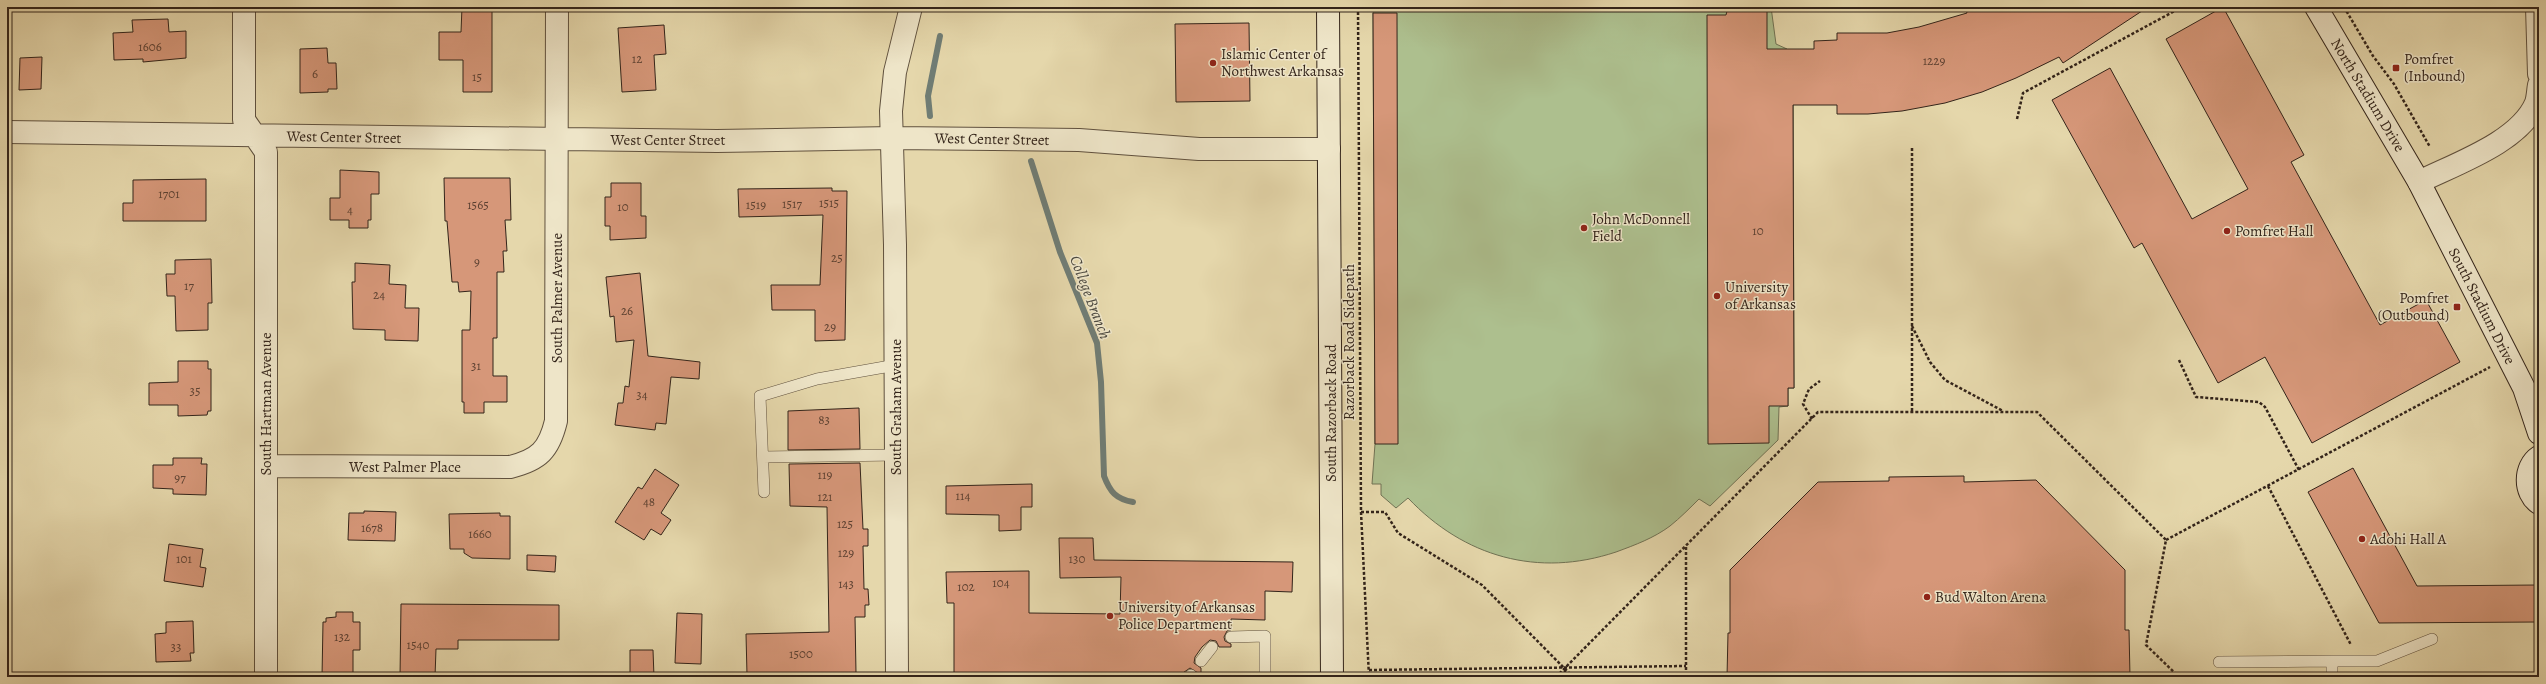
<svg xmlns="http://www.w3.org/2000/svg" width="2546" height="684" font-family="Alegreya,serif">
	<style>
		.green { fill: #adbf8e; stroke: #707254 }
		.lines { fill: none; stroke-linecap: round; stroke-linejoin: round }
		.stream { stroke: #707d75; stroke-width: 6 }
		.building { fill: #d69779; stroke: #33241a }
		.lane-casing { stroke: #60513e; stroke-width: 12 }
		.street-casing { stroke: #60513e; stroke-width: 24 }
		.secondary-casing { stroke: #33241a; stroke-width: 24 }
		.path { stroke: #33241a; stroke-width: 2.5; stroke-dasharray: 3 2; stroke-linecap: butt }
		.lane { stroke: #eee5c8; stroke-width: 11 }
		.street { stroke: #eee5c8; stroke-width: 22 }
		.secondary { stroke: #eee5c8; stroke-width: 22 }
		.poi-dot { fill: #8f2418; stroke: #eee5c8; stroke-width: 1.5 }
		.labels { text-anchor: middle; stroke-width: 3; stroke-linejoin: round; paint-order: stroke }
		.number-label { font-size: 13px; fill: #5c4132 }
		.poi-label { font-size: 15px; fill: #33241a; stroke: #eee5c8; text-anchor: start }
		.street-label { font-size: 15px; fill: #33241a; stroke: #eee5c8 }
		.water-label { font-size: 16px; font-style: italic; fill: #4c4940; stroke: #eee5c8 }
	</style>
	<rect width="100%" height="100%" fill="#e5d7ab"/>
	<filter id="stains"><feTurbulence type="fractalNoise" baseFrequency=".005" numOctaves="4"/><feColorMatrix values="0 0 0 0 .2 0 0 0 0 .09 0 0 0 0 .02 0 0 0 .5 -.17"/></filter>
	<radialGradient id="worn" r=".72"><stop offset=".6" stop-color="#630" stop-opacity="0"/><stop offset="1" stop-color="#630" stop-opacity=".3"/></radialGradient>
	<path class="green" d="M1373 7H1771L1776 44 1787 49V67L1793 68 1794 388H1788V406L1779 407 1778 440 1710 506 1699 499C1690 508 1680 518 1670 526 1654 538 1635 545 1616 552 1538 578 1464 557 1408 498L1396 508 1381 495V484H1372L1375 444Z"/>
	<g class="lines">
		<path class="stream" d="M930 116 928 96 940 36
			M1031 161 1060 252 1097 343 1101 382 1104 476C1110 492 1116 499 1133 502"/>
	</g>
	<path class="building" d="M462 7H492V92H463V60H439V32H461Z
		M1965 7H2148L2063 63 2059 57 2016 78 1982 92 1945 103 1902 111 1868 114H1837V105H1793L1794 388H1788V406H1769V443L1708 444 1707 15H1726L1727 11H1767V49H1814V41L1837 40V33H1887L1919 27 1967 13Z
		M2223 7 2304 155 2291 162 2380 325 2426 300 2460 362 2312 443 2265 357 2218 383 2142 243 2134 248 2052 100 2110 68 2192 219 2248 189 2166 39Z
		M1373 13H1397L1398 444H1375Z
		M168 19 169 32 186 31V58L143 62V59L114 60 113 33 133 32 132 20Z
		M1249 23 1250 101 1176 102 1175 24Z
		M664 25 666 54 654 55 656 90 622 92 618 28Z
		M327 48 328 63H336L337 89H328V92L300 93V49Z
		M42 57 41 89 19 90 20 58Z
		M340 170 379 172V194H371V220H368V228H349V220H330V198H340Z
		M444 178H510L511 220H505L507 251H503L504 272H497V338H493V376H507V402H484V413H464V402H462V330H470L471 291 459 292 458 282H452L447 221H445Z
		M206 179V221H123V203H133V180Z
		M611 183H641V216H646V238L610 240V226H605V197H611Z
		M832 188V191H847L845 340 815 341V310H772L771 285H820L823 215 739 217 738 189Z
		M211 259 212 303H208V330L176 331 175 296H167L166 274H175V260Z
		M355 263 390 265 389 284 406 285 405 308H419L418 341 385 340V330L353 329 352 282H355Z
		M640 273 648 356 700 362 699 379 671 377 666 424 656 423 655 430 615 425 618 403H623L625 386 629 387 634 340 616 342 614 316 610 317 606 277Z
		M178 361H208V369H211V411H208L207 415 178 416V405H149V383L178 382Z
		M859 408 860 449 788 450V411Z
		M173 458H202L201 464H207L206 495 173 494V489L153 488V465H173Z
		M860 463 863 529H868V546H863L864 589H868L869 605H865V617H855L856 673 747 675 746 634 829 632 827 507 790 506 789 464Z
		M2353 468 2417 586 2537 585V622L2379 623 2308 492Z
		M655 469 679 485 661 513 671 520 661 535 651 529 644 540 615 522 638 487 642 489Z
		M1964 476V482L2036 480 2125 570V630H2129L2130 677H1727L1728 633H1730V570L1818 482 1889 481V477Z
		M1032 484V507H1021V530L999 531V515L946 514V486Z
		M364 511 396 512 395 541 348 540 349 513H364Z
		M500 513V516H510V559L472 558 464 553V549H450L449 514Z
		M1059 538H1093L1094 560 1293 562 1292 592 1265 591V620L1231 619V630L1227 631 1224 637 1225 641 1231 644V647H1219L1216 641 1210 640 1202 647 1195 657 1194 663 1201 668V675L1190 668 1177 677H954V603H947L946 572 1029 571V613L1120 614 1121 577 1060 578Z
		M169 544 203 549 200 567 206 568 203 587 164 581Z
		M527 555 556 556 555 572 527 570Z
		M401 604 559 605V640H458V649H436L435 677H400Z
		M336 612H353V622H360V650H353V677H322L323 622H326V618L336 617Z
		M677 613 702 614 701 664 675 663Z
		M193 621 194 653H190L191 661 156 662 155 634 166 633V622Z
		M630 650H653L654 677H630Z"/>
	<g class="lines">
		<g class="lane-casing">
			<path id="lane" d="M763 457 897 455
				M764 492 760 396 817 379 896 365
				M1231 637 1265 636V677
				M1201 661 1212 647
				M2332 661H2377L2432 639
				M2219 662 2332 661V677
				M1189 677 1191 675"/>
		</g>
		<g class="street-casing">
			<path id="street" d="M244 7V120L266 152V677
				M2537 7 2539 74
				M7 132 717 141 893 138 1079 140 1199 149H1329
				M2419 182C2455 164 2520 142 2536 103 2538 97 2538 90 2539 85
				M266 466 510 467C539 460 549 450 556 421L557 7
				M897 677 895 245 891 111 895 72 911 7"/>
		</g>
		<g class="secondary-casing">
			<path id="secondary" d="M1328 7 1332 677
				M2316 7 2419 182 2524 388 2539 433
				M2539 457C2524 467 2524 493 2539 503"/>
		</g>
		<path class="path" d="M1358 7 1361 512 1369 677
			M2344 7 2373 56 2394 84 2430 147
			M2017 119 2023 93 2182 7
			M1912 148V412
			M1912 326 1930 362 1945 380 2003 411
			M2179 360 2196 397 2259 402 2265 407 2299 470
			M1812 419 1803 404 1809 389 1820 381
			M2268 486 2351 645
			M1361 512H1385L1398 533 1482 585 1573 677
			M2166 540 2490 367
			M1686 547V677
			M1369 670 1686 666
			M1556 677 1818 412H2037L2166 540 2146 645 2179 677
			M1565 677V669"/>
		<use href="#lane" class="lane"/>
		<use href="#street" class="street"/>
		<use href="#secondary" class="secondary"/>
	</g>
	<g class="poi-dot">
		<circle cx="1213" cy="63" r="4"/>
		<rect x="2392" y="64" width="8" height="8" rx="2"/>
		<circle cx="1584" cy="228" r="4"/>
		<circle cx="2227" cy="231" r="4"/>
		<circle cx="1717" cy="296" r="4"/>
		<rect x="2453" y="303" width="8" height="8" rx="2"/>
		<circle cx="2362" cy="539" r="4"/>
		<circle cx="1927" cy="597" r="4"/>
		<circle cx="1110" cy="616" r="4"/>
	</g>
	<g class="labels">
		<g class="number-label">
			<text x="150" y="51">1606</text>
			<text x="637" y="63">12</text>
			<text x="1934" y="65">1229</text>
			<text x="315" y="78">6</text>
			<text x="477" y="81">15</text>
			<text x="169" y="198">1701</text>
			<text x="829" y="207">1515</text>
			<text x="792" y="208">1517</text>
			<text x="478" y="209">1565</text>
			<text x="756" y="209">1519</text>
			<text x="623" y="211">10</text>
			<text x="350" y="214">4</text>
			<text x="1758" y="235">10</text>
			<text x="837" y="262">25</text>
			<text x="477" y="266">9</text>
			<text x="189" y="290">17</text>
			<text x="379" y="299">24</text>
			<text x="627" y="315">26</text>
			<text x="830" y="331">29</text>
			<text x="476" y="370">31</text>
			<text x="195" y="395">35</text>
			<text x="642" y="399">34</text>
			<text x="824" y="424">83</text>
			<text x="825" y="479">119</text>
			<text x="180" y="482">97</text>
			<text x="963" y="500">114</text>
			<text x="825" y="501">121</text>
			<text x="649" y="506">48</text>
			<text x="845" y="528">125</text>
			<text x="372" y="532">1678</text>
			<text x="480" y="538">1660</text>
			<text x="846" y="557">129</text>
			<text x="184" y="563">101</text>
			<text x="1077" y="563">130</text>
			<text x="1001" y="587">104</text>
			<text x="846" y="588">143</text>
			<text x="966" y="591">102</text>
			<text x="342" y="641">132</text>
			<text x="418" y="649">1540</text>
			<text x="176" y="651">33</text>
			<text x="801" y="658">1500</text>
		</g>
		<g class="poi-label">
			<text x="1221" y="59">Islamic Center of<tspan x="1221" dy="17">Northwest Arkansas</tspan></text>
			<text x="2404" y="64">Pomfret<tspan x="2404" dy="17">(Inbound)</tspan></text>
			<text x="1592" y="224">John McDonnell<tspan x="1592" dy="17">Field</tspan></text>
			<text x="2235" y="236">Pomfret Hall</text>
			<text x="1725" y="292">University<tspan x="1725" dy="17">of Arkansas</tspan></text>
			<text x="2449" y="303" text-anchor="end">Pomfret<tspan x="2449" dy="17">(Outbound)</tspan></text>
			<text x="2370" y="544">Adohi Hall A</text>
			<text x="1935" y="602">Bud Walton Arena</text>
			<text x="1118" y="612">University of Arkansas<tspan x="1118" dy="17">Police Department</tspan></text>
		</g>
		<g class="street-label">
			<text transform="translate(2368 95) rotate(59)" y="5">North Stadium Drive</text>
			<text transform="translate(344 137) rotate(1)" y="5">West Center Street</text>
			<text transform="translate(992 139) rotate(1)" y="5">West Center Street</text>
			<text x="668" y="145">West Center Street</text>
			<text transform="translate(557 298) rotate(-90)" y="5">South Palmer Avenue</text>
			<text transform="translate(2482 306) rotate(63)" y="5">South Stadium Drive</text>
			<text transform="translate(1349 342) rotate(-90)" y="5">Razorback Road Sidepath</text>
			<text transform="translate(266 404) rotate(-90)" y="5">South Hartman Avenue</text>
			<text transform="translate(896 407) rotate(-90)" y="5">South Graham Avenue</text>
			<text transform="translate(1331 413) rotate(-90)" y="5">South Razorback Road</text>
			<text x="405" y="472">West Palmer Place</text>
		</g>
		<g class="water-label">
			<text transform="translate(1091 297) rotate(69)" y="6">College Branch</text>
		</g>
	</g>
	<rect width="2546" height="684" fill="none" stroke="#e5d7ab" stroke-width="24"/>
	<rect x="8" y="8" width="2530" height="668" fill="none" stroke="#33241a" stroke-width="2"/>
	<rect x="12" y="12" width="2522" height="660" fill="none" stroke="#33241a"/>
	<rect width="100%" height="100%" filter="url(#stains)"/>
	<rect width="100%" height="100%" fill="url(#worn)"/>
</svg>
